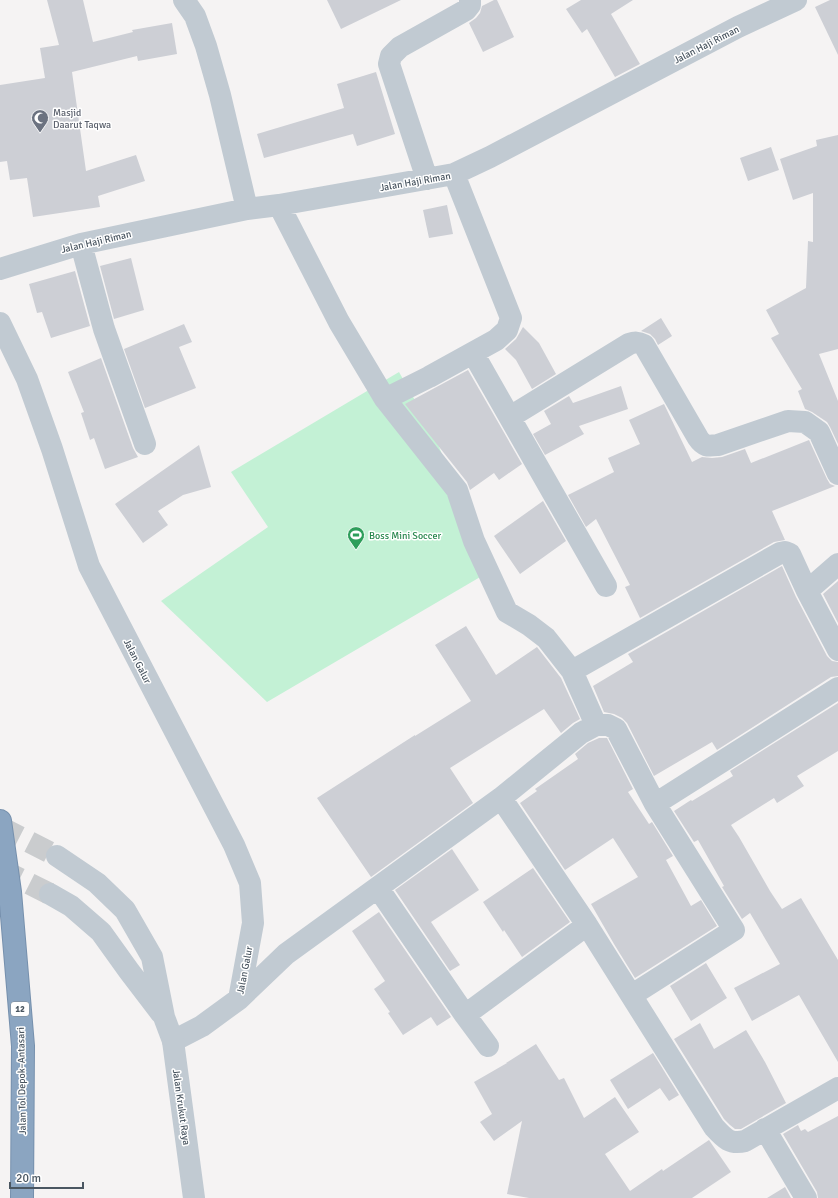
<svg xmlns="http://www.w3.org/2000/svg" width="838" height="1198" font-family="Signika,sans-serif">
	<style>
		.green { fill: #c3f1d5 }
		.building { fill: #cdcfd5 }
		.lines { fill: none; stroke-linecap: round; stroke-linejoin: round }
		.tertiary-tunnel { stroke: #caccce; stroke-width: 22; stroke-dasharray: 22 11; stroke-linecap: butt }
		.motorway-casing { stroke: #7690ad; stroke-width: 24 }
		.minor { stroke: #c1cad2; stroke-width: 22 }
		.tertiary { stroke: #c1cad2; stroke-width: 22 }
		.motorway { stroke: #8ba5c1; stroke-width: 22 }
		.labels { text-anchor: middle; stroke-width: 3; stroke-linejoin: round; paint-order: stroke }
		.shield { fill: #fff; stroke: #808990; stroke-width: 1 }
		.shield-label { font-size: 9px; font-weight: bold; fill: #4a5661 }
		.street-label { font-size: 10px; fill: #4a5661; stroke: #fff }
		.worship-label { font-size: 10px; fill: #5b616d; stroke: #fff; text-anchor: start }
		.leisure-label { font-size: 10px; fill: #27864d; stroke: #fff; text-anchor: start }
	</style>
	<rect width="100%" height="100%" fill="#f5f3f3"/>
	<path class="green" d="M399 372 435 436 487 573 267 702 161 601 268 527 231 472Z"/>
	<path class="building" d="M47 0H83L93 42 133 32 132 30 172 23 177 54 138 61 137 56 72 72 86 171 136 155 145 181 98 196 100 207 33 217 27 178 10 180 7 161 0 162V85L45 78 40 48 59 45Z
		M327 0H401L341 29Z
		M494 0H497L514 37 483 52 469 23 476 18 480 13 482 6Z
		M581 0H633L611 14 640 64 615 77 587 29 582 33 566 9Z
		M830 0H838V55L815 7Z
		M376 72 395 134 357 146 353 134 264 158 257 134 344 108 337 84Z
		M838 135V349L819 354 838 401V444L830 427 827 422 812 412 805 409 798 391 802 389 771 338 779 334 766 310 806 288 808 241 813 242V193L793 200 780 159 817 146 816 140Z
		M771 147 779 170 748 181 740 158Z
		M447 205 453 234 429 238 423 210Z
		M131 258 144 310 114 319 100 266Z
		M75 271 90 326 51 338 42 312 37 313 29 284Z
		M661 318 672 336 658 345 655 339 650 334 641 331Z
		M184 324 192 342 179 347 196 388 145 408 124 349Z
		M523 327 539 343 556 374 532 389 516 360 505 349 516 339Z
		M101 358 133 448 138 457 105 469 94 438 90 440 81 413 84 412 68 372Z
		M468 370 522 464 499 480 494 473 470 490 467 482 405 404Z
		M621 386 628 409 579 426 584 434 545 455 533 434 551 424 544 411 569 396 573 403Z
		M664 404 692 462 702 457 712 458 722 457 745 449 751 463 809 440 827 479 830 484 835 486 772 511 785 540 774 542 640 618 625 587 630 585 596 519 586 527 568 495 614 472 608 458 640 444 629 420Z
		M199 445 211 487 183 495 158 511 168 525 143 543 115 504Z
		M543 501 566 541 520 574 494 536Z
		M782 566 796 597 827 656 832 661 838 662V676L831 677 717 750 712 742 654 776 627 723 622 718 614 714 604 712 593 686 633 662 628 654Z
		M838 581V623L823 594Z
		M466 626 496 675 537 647 561 678 580 719 573 723 561 733 544 709 450 768 473 803 371 877 317 798 415 735V736L471 701 435 645Z
		M838 703V751L797 776 804 786 777 803 774 798 731 825 739 837 770 891 782 909 801 898 838 960V1062L799 995 752 1021 734 988 780 964 750 913 742 919 722 887 724 886 698 840 694 842 674 811 691 800 692 801 733 776 730 771Z
		M599 738H607L633 789 628 792 649 824 652 822 673 856 666 860 691 906 701 900 717 926 635 978 614 944 591 904 638 877 613 838 565 870 520 803 537 791 535 789 578 759 575 754 588 743Z
		M452 849 479 890 431 922 460 965 450 971 395 890Z
		M533 868 570 922 522 957 504 930 503 932 483 902Z
		M379 912 451 1017 437 1026 431 1017 403 1035 388 1013 390 1012 374 989 385 981 352 931Z
		M706 963 727 998 691 1021 670 986Z
		M700 1023 714 1049 746 1030 765 1062 786 1103 741 1129H735L730 1125 724 1119 674 1039Z
		M536 1044 559 1080 564 1078 584 1118 615 1097 639 1132 605 1154 630 1191 662 1169 663 1171 709 1140 731 1172 692 1198H529L507 1194 522 1121 494 1141 480 1122 492 1114 474 1082 507 1063H506Z
		M653 1053 679 1095 669 1101 660 1088 628 1109 610 1080Z
		M838 1116V1198H818L817 1192 783 1134 798 1125 801 1131 805 1129 808 1132Z
		M785 1187 791 1198H767Z"/>
	<g class="lines">
		<path class="tertiary-tunnel" d="M0 827 57 856
			M0 869 50 894"/>
		<g class="motorway-casing">
			<path id="motorway" d="M0 821 10 892 23 1046 22 1198"/>
		</g>
		<path class="minor" d="M184 0 195 16 206 46 220 95 247 209
			M427 179 389 64 391 56 400 47 466 10 470 5V0
			M279 205 339 322 385 399 457 490 474 541 507 612 529 625 546 638 550 643 572 671 596 725
			M81 244 104 329 145 444
			M0 269 81 244 247 209 279 205 454 174 490 157 738 27 796 0
			M0 323 27 379 52 449 89 566 234 845 250 883 253 923 239 999
			M473 353 606 586
			M385 399 429 377 496 340 507 330 511 318 454 174
			M510 417 629 344C635 342 638 342 644 345L698 438C704 447 708 446 718 445L788 421 805 422 819 432 838 474
			M807 591 838 564
			M572 671 780 553 785 552 790 554 807 591 838 650
			M501 798 587 925 714 1127C724 1138 730 1145 745 1141L838 1088
			M378 888 465 1015 587 925
			M632 995 734 930 655 804
			M465 1015 488 1046
			M173 1041 202 1026 239 999 286 954 501 798 581 733 596 725H608L616 729 655 804 838 688
			M765 1129 806 1198"/>
		<path class="tertiary" d="M57 856 97 883 125 910 152 957 164 1017 173 1041 194 1198
			M50 894 71 906 101 932 129 971 161 1013"/>
		<use href="#motorway" class="motorway"/>
	</g>
	<defs>
		<g id="mosque-pin" transform="scale(0.9)"><path d="M0 17L-7.5 6A9.5 9.5 0 1 1 7.5 6Z" fill="#6b7280" stroke="#fff"/><path d="M3.5-4.9A6 6 0 1 0 3.5 4.9A5 5 0 1 1 3.5-4.9Z" fill="#fff"/></g>
		<g id="stadium-pin" transform="scale(0.9)"><path d="M0 17L-7.5 6A9.5 9.5 0 1 1 7.5 6Z" fill="#2e9e5b" stroke="#fff"/><path d="M0-5a6.5 5 0 1 0 0 10a6.5 5 0 1 0 0-10ZM-3.5-1.8h7v3.6h-7Z" fill="#fff"/></g>
	</defs>
	<g fill-rule="evenodd">
		<use href="#mosque-pin" x="40" y="118"/>
		<use href="#stadium-pin" x="356" y="535"/>
	</g>
	<g class="labels">
		<rect class="shield" x="11" y="1002" width="18" height="14" rx="3"/>
		<g class="shield-label">
			<text x="20" y="1012">12</text>
		</g>
		<g class="street-label">
			<text transform="translate(706 44) rotate(-27)" y="4">Jalan Haji Riman</text>
			<text transform="translate(415 181) rotate(-10)" y="4">Jalan Haji Riman</text>
			<text transform="translate(96 241) rotate(-13)" y="4">Jalan Haji Riman</text>
			<text transform="translate(138 661) rotate(63)" y="4">Jalan Galur</text>
			<text transform="translate(244 970) rotate(-79)" y="4">Jalan Galur</text>
			<text transform="translate(21 1081) rotate(-91)" y="4">Jalan Tol Depok–Antasari</text>
			<text transform="translate(182 1107) rotate(82)" y="4">Jalan Krukut Raya</text>
		</g>
		<g class="worship-label">
			<text x="53" y="116">Masjid<tspan x="53" dy="12">Daarut Taqwa</tspan></text>
		</g>
		<g class="leisure-label">
			<text x="369" y="539">Boss Mini Soccer</text>
		</g>
	</g>
	<path d="M10 1182v6h73v-6" fill="none" stroke="#4a5661" stroke-width="2"/>
	<text x="16" y="1182" font-size="12" fill="#4a5661" stroke="#ffffff" stroke-width="3" paint-order="stroke">20 m</text>
</svg>
